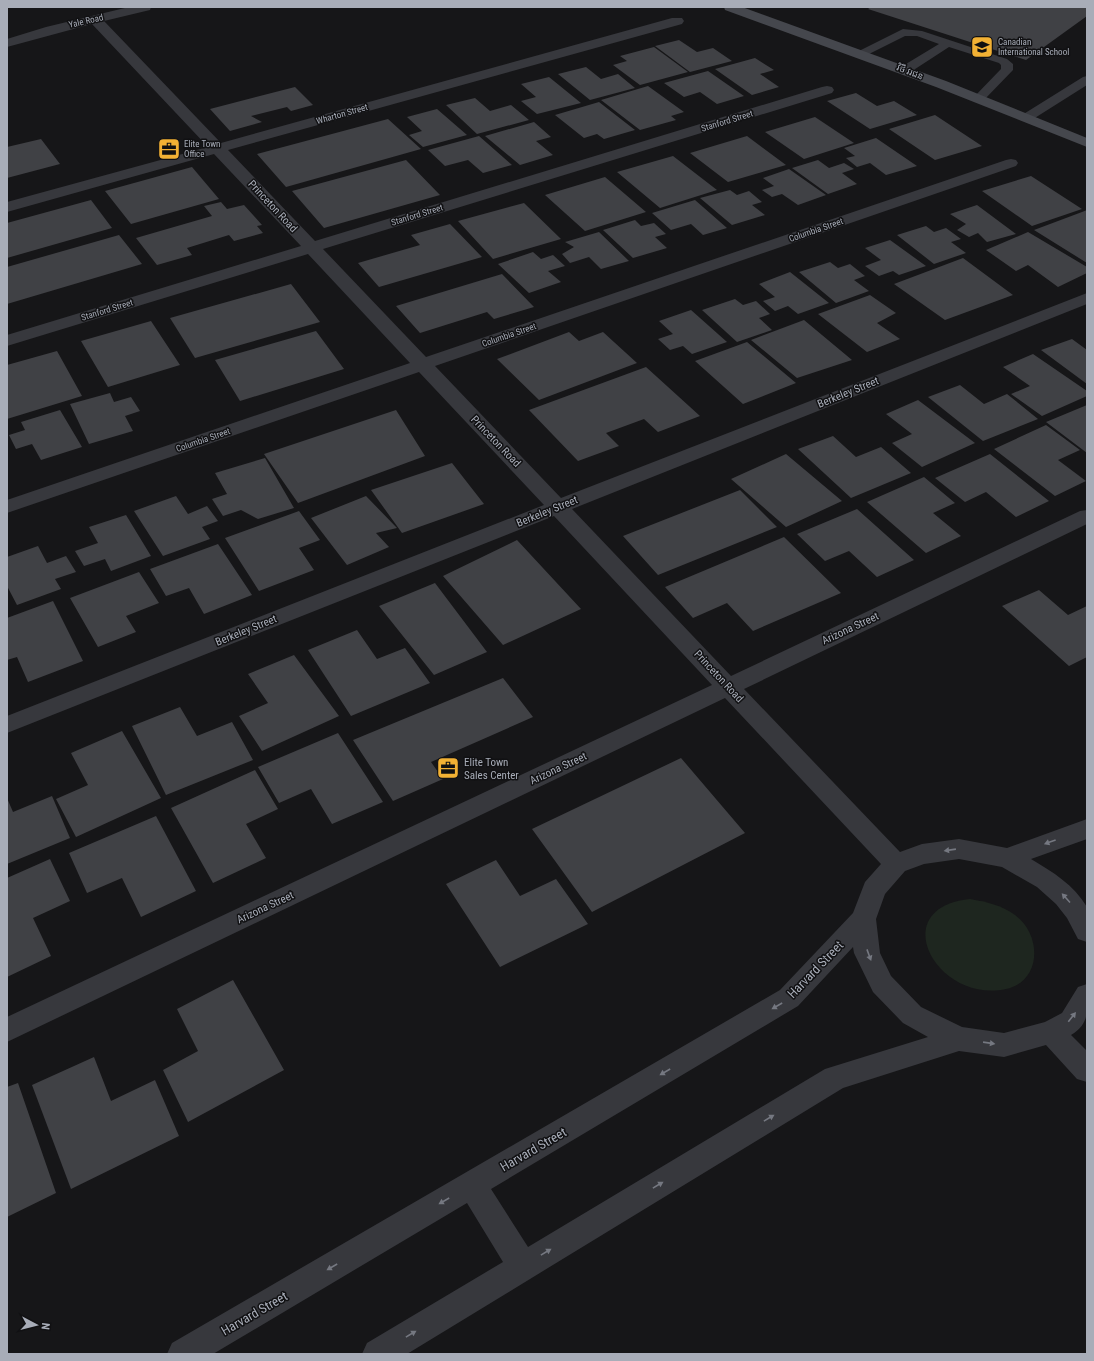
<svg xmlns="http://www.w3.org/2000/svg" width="1094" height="1361" font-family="'Roboto Condensed','Noto Sans Khmer',sans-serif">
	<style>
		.green { fill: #1e261f }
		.building { fill: #404145 }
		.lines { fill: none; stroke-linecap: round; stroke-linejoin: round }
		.lane { fill: #37383d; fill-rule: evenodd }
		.street { fill: #37383d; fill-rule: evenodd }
		.secondary { fill: #45474d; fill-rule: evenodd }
		.oneway { fill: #757881 }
		.labels { text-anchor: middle; stroke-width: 3; stroke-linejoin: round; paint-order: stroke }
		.far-street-label { font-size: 9px; fill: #a8adb8; stroke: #111113 }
		.far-poi-label { font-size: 9px; fill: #a8adb8; stroke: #111113; text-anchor: start }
		.street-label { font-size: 11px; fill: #a8adb8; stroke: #111113 }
		.poi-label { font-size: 11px; fill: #a8adb8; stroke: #111113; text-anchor: start }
		.near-street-label { font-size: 13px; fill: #a8adb8; stroke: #111113 }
	</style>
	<rect width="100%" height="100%" fill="#161618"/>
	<path class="green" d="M970 899C987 902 1001 905 1015 915 1042 935 1042 981 1006 989 937 1004 884 908 970 899Z"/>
	<path class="building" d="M871 7H1087V16L1026 60 868 9Z
		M679 40 697 52 713 48 732 61 690 72 655 46Z
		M654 47 688 72 640 85 613 65 627 61 620 56Z
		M755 58 774 70 760 74 779 87 752 95 715 69Z
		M586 67 601 79 618 74 635 88 590 100 558 74Z
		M708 71 744 96 717 104 700 92 684 97 664 83Z
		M549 77 581 103 537 114 521 101 536 97 521 84Z
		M648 86 684 112 671 116 676 120 640 130 601 100Z
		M295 87 313 105 291 111 287 107 251 116 262 122 230 131 210 109Z
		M856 93 877 106 894 101 917 115 870 129 827 101Z
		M475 98 490 111 511 105 529 120 477 134 446 105Z
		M599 102 635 130 604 139 597 134 584 138 555 115Z
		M437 109 467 135 423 147 409 135 422 131 407 117Z
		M935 115 982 146 935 160 889 129Z
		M815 117 854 143 804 159 765 132Z
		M388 119 421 149 286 187 257 154Z
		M534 122 551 137 536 141 553 155 520 165 485 136Z
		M479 136 512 165 483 173 468 160 445 166 428 150Z
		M747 136 786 165 728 182 690 153Z
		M876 138 917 166 886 175 870 163 857 167 846 158 855 156 844 148Z
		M41 139 60 164 7 178V147Z
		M673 156 717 190 660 208 617 172Z
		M406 160 440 195 324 228 292 191Z
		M818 160 829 168 844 163 854 169 842 173 857 184 828 194 792 168Z
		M192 167 219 199 131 224 105 191Z
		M789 169 826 195 798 205 782 194 772 197 762 190 774 186 763 178Z
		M1031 176 1082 209 1032 226 982 191Z
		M605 177 646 212 585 231 545 195Z
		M730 190 737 195 749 191 762 202 752 205 765 215 732 225 700 198Z
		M91 200 112 228 7 258V223Z
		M695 200 727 228 703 235 691 224 671 230 652 213Z
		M221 202 227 209 244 205 262 225 257 226 263 233 234 241 229 235 187 248 192 255 157 265 136 238 212 216 204 206Z
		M524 203 561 239 493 259 458 221Z
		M977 205 1016 234 987 242 978 233 969 237 957 230 966 224 950 214Z
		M1087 210V263L1034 230 1082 212Z
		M635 220 641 226 654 223 666 234 655 237 667 248 633 258 603 230Z
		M450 224 482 257 379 287 358 263 420 245 411 235Z
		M926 226 934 232 946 228 961 239 951 242 966 253 934 264 897 235Z
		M599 232 629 261 601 269 589 257 570 263 562 254 574 247 565 242Z
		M1028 232 1087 267V273L1058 287 1028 265 1016 271 986 250Z
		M119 235 142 264 7 304V267Z
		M890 240 926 266 899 275 893 271 879 276 865 266 881 260 865 248Z
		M533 252 541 259 553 255 565 266 548 271 561 282 529 293 498 264Z
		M963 258 1013 295 945 320 894 284Z
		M830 262 838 268 850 264 865 276 854 280 869 291 836 303 799 272Z
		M790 272 829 303 798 314 788 306 775 311 763 301 775 297 759 284Z
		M502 274 534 307 494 319 487 312 420 333 396 306Z
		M291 284 320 322 195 358 170 318Z
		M870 295 896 313 877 323 900 339 867 352 818 314Z
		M735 299 743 305 756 301 770 314 759 318 772 330 737 342 702 310Z
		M691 310 727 342 692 354 683 346 670 350 658 339 673 334 659 321Z
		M804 320 852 360 797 378 751 340Z
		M151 321 180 365 108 387 81 341Z
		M316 331 344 369 240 401 215 360Z
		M569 332 579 341 603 332 637 363 539 400 497 359Z
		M1072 339 1087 350V384L1041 350Z
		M747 342 796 383 743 404 695 361Z
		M57 351 82 396 7 419V365Z
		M1033 354 1087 391V396L1042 416 1011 394 1030 386 1003 367Z
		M646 367 700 416 658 432 644 419 606 433 619 446 578 461 529 410Z
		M960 385 984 404 1007 394 1038 419 983 441 928 397Z
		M110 393 114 402 131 397 140 411 125 416 133 431 89 444 70 404Z
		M918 400 975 443 922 467 892 443 912 434 886 414Z
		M1087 405V453L1046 422Z
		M60 410 82 447 41 460 32 444 16 449 9 435 25 430 21 422Z
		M396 410 425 456 298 503 264 454Z
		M1046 425 1080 450 1058 460 1086 481 1055 496 994 449Z
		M833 436 856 457 881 447 911 473 851 498 798 449Z
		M786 454 842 501 786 527 731 479Z
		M990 454 1049 501 1016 517 986 492 965 502 935 478Z
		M265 458 294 508 258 519 241 510 223 516 212 499 227 494 215 473Z
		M452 463 484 504 402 533 371 490Z
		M924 477 955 503 933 513 961 536 926 553 867 502Z
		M740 490 777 527 658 575 623 536Z
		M176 496 188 514 207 506 218 521 202 527 210 539 163 556 134 511Z
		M366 496 397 528 376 533 389 547 347 565 311 518Z
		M857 509 914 560 877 577 849 551 825 561 797 534Z
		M299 511 320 540 299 548 314 570 259 591 225 538Z
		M126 515 151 556 111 571 105 559 84 566 75 551 98 543 89 527Z
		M784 537 841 593 753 631 727 603 693 618 665 587Z
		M517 540 581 609 503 645 443 576Z
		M218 544 252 595 204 614 189 588 166 596 150 569Z
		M38 546 47 563 66 556 76 572 55 579 61 589 17 605 7 586V557Z
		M139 572 159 603 126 616 136 632 98 647 70 598Z
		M435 583 487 652 434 675 379 606Z
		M1039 590 1068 615 1087 606V657L1069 666 1002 606Z
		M53 601 83 661 28 682 17 657 7 660V618Z
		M357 630 377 659 405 648 430 683 351 716 308 650Z
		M294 655 339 716 262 751 239 716 268 703 248 674Z
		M503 678 533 717 431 762 443 779 393 801 353 740Z
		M180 707 197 736 232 722 253 760 166 795 132 726Z
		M122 731 161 798 76 837 56 799 88 785 71 753Z
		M338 733 383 802 332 824 311 789 279 803 258 767Z
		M681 758 745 833 592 912 532 829Z
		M255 770 278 809 246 824 266 858 213 883 171 808Z
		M52 796 70 838 7 864V798L13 812Z
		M156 816 196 891 141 917 122 878 87 893 69 853Z
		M50 859 70 901 33 918 51 956 7 977V878Z
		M496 860 520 896 556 879 588 924 500 967 446 884Z
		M233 980 284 1070 188 1122 163 1070 198 1051 177 1009Z
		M94 1057 111 1101 155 1080 179 1136 71 1189 32 1085Z
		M18 1083 56 1193 7 1217V1087Z"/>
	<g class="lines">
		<path class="lane" d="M903 29 922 31 1007 59 1013 64V70L983 101H975L973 98 1001 69V65L999 63 949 47 909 73H901L899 70 901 67 939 44 917 36H905L865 56H857L855 54 857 52Z
			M1087 76V85L1030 121H1022L1020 118 1022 115 1083 77Z"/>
		<path class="street" d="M129 7H151L150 10 104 21 221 143 672 18H682L684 21 682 24 228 150 315 241 822 87 827 86 832 87 834 90 832 93 323 249 426 357 1006 160 1011 159 1016 160 1018 163 1016 166 435 366 561 498 1087 293V304L572 509 731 676 1080 511 1087 510V524L744 689 900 852 922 844 959 839 1007 848 1087 819V839L1031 859C1053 872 1074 885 1087 907V942L1078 939 1067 918 1056 904 1037 887 1002 867 959 859 924 864 905 871 885 894 876 919 880 953 891 976 921 1007 962 1027 1004 1033 1045 1022 1062 1013 1078 987 1087 984C1087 1005 1092 1023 1071 1035L1087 1051V1082L1077 1079 1046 1045 1004 1057 959 1051 843 1088 407 1354H362L367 1343 503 1262 467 1203 213 1354H167L172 1343 780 990 853 913 865 882 881 864 725 698 7 1042V1017L712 685 554 516 7 733V716L544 505 419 372 7 513V500L410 363 308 254 7 346V335L301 246 214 154 7 212V202L208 147 92 24 7 47V39L46 27ZM853 947 854 953 873 992 903 1023 928 1037 825 1069 528 1247 491 1189 798 1006Z"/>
		<path class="secondary" d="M724 7H742L946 81 1087 138V147L936 87 725 10Z"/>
	</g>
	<defs><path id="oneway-solid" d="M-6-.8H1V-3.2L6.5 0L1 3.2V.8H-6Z"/></defs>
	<g class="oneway">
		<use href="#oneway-solid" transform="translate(1050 842) rotate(160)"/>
		<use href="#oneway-solid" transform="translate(950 850) rotate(172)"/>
		<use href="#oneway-solid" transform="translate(1066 898) rotate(-132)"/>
		<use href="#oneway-solid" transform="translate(869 955) rotate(70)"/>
		<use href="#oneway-solid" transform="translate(777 1006) rotate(150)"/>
		<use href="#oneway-solid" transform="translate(1072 1017) rotate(-52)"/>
		<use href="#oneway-solid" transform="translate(989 1043) rotate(8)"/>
		<use href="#oneway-solid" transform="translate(665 1072) rotate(150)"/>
		<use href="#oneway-solid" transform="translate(769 1118) rotate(-31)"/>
		<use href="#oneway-solid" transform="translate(658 1185) rotate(-31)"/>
		<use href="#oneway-solid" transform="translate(444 1201) rotate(150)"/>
		<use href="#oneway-solid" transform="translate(546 1252) rotate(-31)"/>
		<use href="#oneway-solid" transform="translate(332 1267) rotate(150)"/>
		<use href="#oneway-solid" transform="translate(411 1334) rotate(-31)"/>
	</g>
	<defs>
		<g id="school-square" transform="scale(1.15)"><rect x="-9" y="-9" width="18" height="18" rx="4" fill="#f2b134" stroke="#111113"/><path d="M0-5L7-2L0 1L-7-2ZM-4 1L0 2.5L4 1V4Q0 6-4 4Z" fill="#111"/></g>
		<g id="office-square" transform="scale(1.15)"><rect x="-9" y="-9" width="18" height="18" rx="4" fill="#f2b134" stroke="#111113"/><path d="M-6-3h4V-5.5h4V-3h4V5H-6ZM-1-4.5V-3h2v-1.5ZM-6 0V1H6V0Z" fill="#111"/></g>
	</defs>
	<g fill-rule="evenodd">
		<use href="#school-square" x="982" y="47"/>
		<use href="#office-square" x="169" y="149"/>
		<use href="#office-square" x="448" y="768"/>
	</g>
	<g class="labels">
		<g class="far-street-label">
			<text transform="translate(86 21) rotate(-13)" y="3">Yale Road</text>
			<text transform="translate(910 72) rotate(21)" y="3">វិថី វរជន</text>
			<text transform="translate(342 114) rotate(-16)" y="3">Wharton Street</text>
			<text transform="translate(727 121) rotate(-17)" y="3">Stanford Street</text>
			<text transform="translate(417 215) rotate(-17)" y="3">Stanford Street</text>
			<text transform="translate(816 230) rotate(-19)" y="3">Columbia Street</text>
			<text transform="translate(107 310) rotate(-17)" y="3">Stanford Street</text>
			<text transform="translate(509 335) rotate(-19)" y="3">Columbia Street</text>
			<text transform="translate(203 440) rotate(-19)" y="3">Columbia Street</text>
		</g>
		<g class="far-poi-label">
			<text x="998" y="45">Canadian<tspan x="998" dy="10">International School</tspan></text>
			<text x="184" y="147">Elite Town<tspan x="184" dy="10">Office</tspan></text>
		</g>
		<g class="street-label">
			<text transform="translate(273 206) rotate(47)" y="4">Princeton Road</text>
			<text transform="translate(848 392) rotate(-22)" y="4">Berkeley Street</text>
			<text transform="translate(496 441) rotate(46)" y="4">Princeton Road</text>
			<text transform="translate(547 511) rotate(-22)" y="4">Berkeley Street</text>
			<text transform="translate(850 628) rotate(-25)" y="4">Arizona Street</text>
			<text transform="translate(246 630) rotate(-22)" y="4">Berkeley Street</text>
			<text transform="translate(719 676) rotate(47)" y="4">Princeton Road</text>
			<text transform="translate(558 768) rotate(-25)" y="4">Arizona Street</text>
			<text transform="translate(265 907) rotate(-25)" y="4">Arizona Street</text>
		</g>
		<g class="poi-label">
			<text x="464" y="766">Elite Town<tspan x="464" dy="13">Sales Center</tspan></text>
		</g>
		<g class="near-street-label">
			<text transform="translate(815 969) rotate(-46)" y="5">Harvard Street</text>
			<text transform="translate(533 1149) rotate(-30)" y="5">Harvard Street</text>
			<text transform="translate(254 1313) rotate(-30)" y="5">Harvard Street</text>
		</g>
	</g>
	<rect width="1094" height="1361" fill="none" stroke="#a8adb8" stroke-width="16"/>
	<g transform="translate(36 1325) rotate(97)" stroke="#111113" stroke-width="3" paint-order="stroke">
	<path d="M0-3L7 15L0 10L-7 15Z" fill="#a8adb8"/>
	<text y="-6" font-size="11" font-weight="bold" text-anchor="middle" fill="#a8adb8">N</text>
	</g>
</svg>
